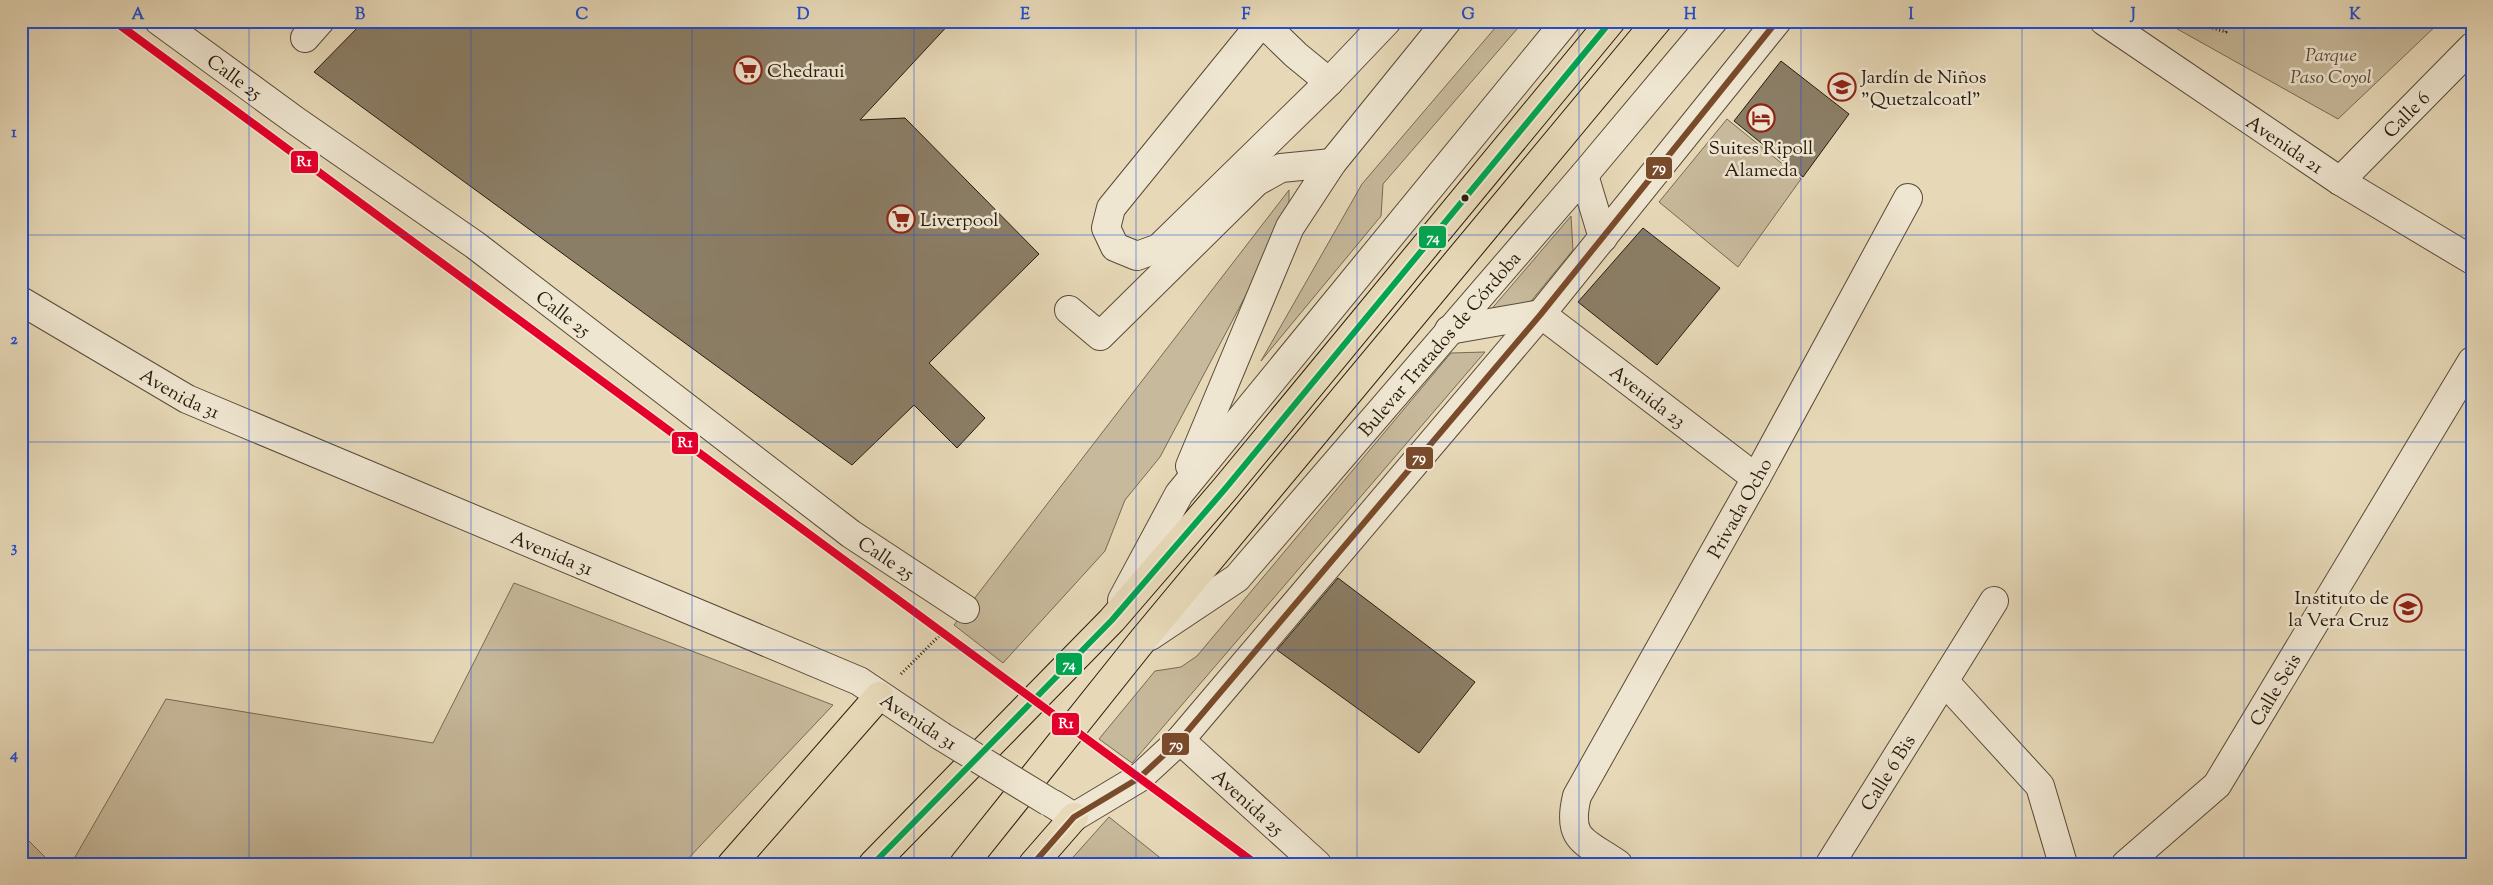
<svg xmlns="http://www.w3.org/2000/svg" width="2493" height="885" font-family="'Sorts Mill Goudy',serif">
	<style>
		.green { fill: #c7b99b; stroke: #786a54 }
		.building { fill: #8b7e66; stroke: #281b0d }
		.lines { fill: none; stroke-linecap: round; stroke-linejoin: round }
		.minor-casing { stroke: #584a38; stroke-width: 30 }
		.major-casing { stroke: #281b0d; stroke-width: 30 }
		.path { stroke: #281b0d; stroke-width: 3; stroke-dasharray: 1 2.5; stroke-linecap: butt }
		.minor { stroke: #efe6d1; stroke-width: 28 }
		.major { stroke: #e7d9b8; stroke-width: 28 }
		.minor-bridge-casing { stroke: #584a38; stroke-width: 30; stroke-linecap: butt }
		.minor-bridge { stroke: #efe6d1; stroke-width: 28 }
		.bus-1-casing { stroke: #efe6d1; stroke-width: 10 }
		.bus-2-casing { stroke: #efe6d1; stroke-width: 10 }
		.bus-1 { stroke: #00a651; stroke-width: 6 }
		.bus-2 { stroke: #7a4b2a; stroke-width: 6 }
		.rail-1-casing { stroke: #efe6d1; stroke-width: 11 }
		.rail-1 { stroke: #e4002b; stroke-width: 8 }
		.grid { fill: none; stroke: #1d4ed8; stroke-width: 1; stroke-opacity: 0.55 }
		.bus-dot { fill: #281b0d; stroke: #efe6d1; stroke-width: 2 }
		.labels { text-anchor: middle; stroke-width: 5; stroke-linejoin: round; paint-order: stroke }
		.park-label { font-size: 19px; font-style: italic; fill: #584a38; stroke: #efe6d1 }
		.poi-label { font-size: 19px; fill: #281b0d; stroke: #efe6d1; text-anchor: start }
		.street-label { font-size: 19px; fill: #281b0d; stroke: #efe6d1 }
		.line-badge { stroke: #efe6d1; stroke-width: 2 }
		.badge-label { font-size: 14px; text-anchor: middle; font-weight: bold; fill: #fff }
		.neatline { fill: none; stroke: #1d4ed8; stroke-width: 2 }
		.grid-label { font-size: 16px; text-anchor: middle; font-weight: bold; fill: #1d4ed8 }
	</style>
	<rect width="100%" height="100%" fill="#e7d9b8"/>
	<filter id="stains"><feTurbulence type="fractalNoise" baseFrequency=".004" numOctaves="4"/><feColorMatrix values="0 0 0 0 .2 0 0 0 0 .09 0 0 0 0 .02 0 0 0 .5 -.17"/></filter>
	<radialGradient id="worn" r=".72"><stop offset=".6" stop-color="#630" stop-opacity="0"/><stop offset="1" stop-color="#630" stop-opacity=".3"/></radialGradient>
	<path class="green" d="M1501 21H1524L1383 184 1381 216 1261 361 1362 184Z
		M2163 21H2441L2338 119Z
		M1727 119 1801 179 1738 267 1659 202Z
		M1289 190V214L1160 457 1125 500 1105 551 1003 663 954 625Z
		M1571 216 1573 250 1527 306 1489 312Z
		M1485 352 1132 763 1099 739 1155 671 1181 667 1197 656 1451 353Z
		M514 583 833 705 683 864H71L166 699 433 743Z
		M1109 817 1168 864H1067Z
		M21 833 52 864H21Z"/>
	<path class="building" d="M364 21H952L860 120 905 118 1039 254 929 363 985 418 957 448 914 405 852 465 314 72Z
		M1781 61 1849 114 1803 177 1734 121Z
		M1643 228 1720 288 1657 365 1578 302Z
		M1338 578 1475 682 1419 753 1277 650Z"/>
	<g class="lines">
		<g class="minor-casing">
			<g id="minor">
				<path id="s1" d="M159 21 296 121 475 245 851 534 965 609"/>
				<path d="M1263 21 1111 208 1106 228 1115 247 1137 256 1159 248 1329 82"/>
				<path id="s2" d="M2104 21 2340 181 2472 260"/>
				<path d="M1263 23 1296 55 1329 82 1387 21"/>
				<path d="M305 38 320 21"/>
				<path d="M1584 175 1603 238"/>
				<path id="s3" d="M2340 181 2472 47"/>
				<path id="s4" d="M21 301 187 399 859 681 941 736"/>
				<path d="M1069 310 1100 336 1256 182 1281 168 1332 163"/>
				<path id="s5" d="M1541 314 1756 478"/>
				<path d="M1449 330 1541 314"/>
				<path d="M1190 466 1290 227 1332 163 1447 21"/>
				<path d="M1122 600 1179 494 1566 21"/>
				<path id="s6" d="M1150 636 1237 578 1584 175 1713 21"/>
				<path d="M1945 682 2040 786 2063 864"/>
				<path id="s7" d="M1180 740 1317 864"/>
				<path d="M1053 804 1074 817 1139 778 1180 740 1541 314 1777 21"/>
				<path id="s8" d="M1618 864C1585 841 1566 841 1577 796L1756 478 1908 198"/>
				<path id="s9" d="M1830 864 1994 601"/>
				<path id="s10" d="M2126 864 2217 785 2472 361"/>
			</g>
		</g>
		<g class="major-casing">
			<path id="major" d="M732 864 879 696
				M873 864 1112 620 1225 489 1611 21
				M964 864 1142 641 1657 21
				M1033 864 1074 817"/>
		</g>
		<path class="path" d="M2189 21 2226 32 2229 21
			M901 674 944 631"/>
		<use href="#minor" class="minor"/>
		<use href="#major" class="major"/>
		<g class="minor-bridge-casing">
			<path id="minor-bridge" d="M941 736 1049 802"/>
		</g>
		<use href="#minor-bridge" class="minor-bridge"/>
		<g class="bus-1-casing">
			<path id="bus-1" d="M873 864 1112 620 1225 489 1611 21"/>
		</g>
		<g class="bus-2-casing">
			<path id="bus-2" d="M1033 864 1074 817 1139 778 1180 740 1541 314 1777 21"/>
		</g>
		<use href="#bus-1" class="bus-1"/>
		<use href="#bus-2" class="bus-2"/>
		<g class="rail-1-casing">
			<path id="rail-1" d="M114 21 1256 864"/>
		</g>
		<use href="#rail-1" class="rail-1"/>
	</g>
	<path class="grid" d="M249 21V864M471 21V864M692 21V864M914 21V864M1136 21V864M1357 21V864M1579 21V864M1801 21V864M2022 21V864M2244 21V864M21 235H2472M21 442H2472M21 650H2472"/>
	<defs>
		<g id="supermarket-ring" transform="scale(1.4375)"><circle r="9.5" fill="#efe6d1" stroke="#8f2418" stroke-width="1.5"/><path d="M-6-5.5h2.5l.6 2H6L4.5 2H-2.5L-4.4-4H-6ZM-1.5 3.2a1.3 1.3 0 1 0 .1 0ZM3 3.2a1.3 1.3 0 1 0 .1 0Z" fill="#8f2418"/></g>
		<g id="school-ring" transform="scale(1.4375)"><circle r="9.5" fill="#efe6d1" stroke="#8f2418" stroke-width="1.5"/><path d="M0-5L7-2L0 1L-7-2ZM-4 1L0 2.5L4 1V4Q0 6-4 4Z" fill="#8f2418"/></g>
		<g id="hotel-ring" transform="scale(1.4375)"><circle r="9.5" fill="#efe6d1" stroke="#8f2418" stroke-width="1.5"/><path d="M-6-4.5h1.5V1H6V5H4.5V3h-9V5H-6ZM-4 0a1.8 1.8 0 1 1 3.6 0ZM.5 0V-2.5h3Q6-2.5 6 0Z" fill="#8f2418"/></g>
	</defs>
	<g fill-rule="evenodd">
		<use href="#supermarket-ring" x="748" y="70"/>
		<use href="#school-ring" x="1842" y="87"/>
		<use href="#hotel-ring" x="1761" y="118"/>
		<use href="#supermarket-ring" x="901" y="219"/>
		<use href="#school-ring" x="2408" y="608"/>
	</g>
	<circle class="bus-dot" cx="1465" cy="198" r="4.5"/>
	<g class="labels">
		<g class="park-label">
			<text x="2331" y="61">Parque<tspan x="2331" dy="22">Paso Coyol</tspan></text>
		</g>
		<g class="poi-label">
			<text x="767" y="77">Chedraui</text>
			<text x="1861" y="83">Jardín de Niños<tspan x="1861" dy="22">"Quetzalcoatl"</tspan></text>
			<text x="1761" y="154" text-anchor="middle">Suites Ripoll<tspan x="1761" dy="22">Alameda</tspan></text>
			<text x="920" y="226">Liverpool</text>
			<text x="2389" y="604" text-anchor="end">Instituto de<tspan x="2389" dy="22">la Vera Cruz</tspan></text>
		</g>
		<g class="street-label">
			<text dy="7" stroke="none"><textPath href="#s1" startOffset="94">Calle 25</textPath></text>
			<text dy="7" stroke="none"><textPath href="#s3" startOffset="94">Calle 6</textPath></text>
			<text dy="7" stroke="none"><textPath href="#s2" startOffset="219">Avenida 21</textPath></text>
			<text dy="7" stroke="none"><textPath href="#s1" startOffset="499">Calle 25</textPath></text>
			<text dy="7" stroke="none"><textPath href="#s6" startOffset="414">Bulevar Tratados de Córdoba</textPath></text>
			<text dy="7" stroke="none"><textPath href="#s4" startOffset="184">Avenida 31</textPath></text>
			<text dy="7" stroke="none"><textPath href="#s5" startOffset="135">Avenida 23</textPath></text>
			<text dy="7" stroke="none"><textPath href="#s8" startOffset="420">Privada Ocho</textPath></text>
			<text dy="7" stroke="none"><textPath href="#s4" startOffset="589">Avenida 31</textPath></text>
			<text dy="7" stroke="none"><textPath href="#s1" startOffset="904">Calle 25</textPath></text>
			<text dy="7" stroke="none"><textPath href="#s10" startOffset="232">Calle Seis</textPath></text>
			<text transform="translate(919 721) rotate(33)" y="7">Avenida 31</text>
			<text dy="7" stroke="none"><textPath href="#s9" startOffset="108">Calle 6 Bis</textPath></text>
			<text dy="7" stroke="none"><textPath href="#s7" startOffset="92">Avenida 25</textPath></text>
		</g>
	</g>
	<g class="line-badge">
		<rect x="290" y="150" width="29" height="24" rx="5" fill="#e4002b"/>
		<rect x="1645" y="156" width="28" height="24" rx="5" fill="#7a4b2a"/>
		<rect x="1418" y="225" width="29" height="24" rx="5" fill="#00a651"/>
		<rect x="671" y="431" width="28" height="24" rx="5" fill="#e4002b"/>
		<rect x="1405" y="446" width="29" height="24" rx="5" fill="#7a4b2a"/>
		<rect x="1055" y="652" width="28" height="24" rx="5" fill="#00a651"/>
		<rect x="1051" y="712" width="29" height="24" rx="5" fill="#e4002b"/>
		<rect x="1161" y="732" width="29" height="24" rx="5" fill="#7a4b2a"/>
	</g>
	<g class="badge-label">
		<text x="304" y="166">R1</text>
		<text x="1659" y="172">79</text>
		<text x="1433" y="242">74</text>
		<text x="685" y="447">R1</text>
		<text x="1419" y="462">79</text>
		<text x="1069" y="669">74</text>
		<text x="1066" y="728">R1</text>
		<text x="1176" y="749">79</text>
	</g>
	<rect width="2493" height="885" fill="none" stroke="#e7d9b8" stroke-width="55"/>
	<rect x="28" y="28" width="2438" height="830" class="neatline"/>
	<g class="grid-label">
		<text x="138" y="19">A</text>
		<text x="360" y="19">B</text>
		<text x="582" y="19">C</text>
		<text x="803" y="19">D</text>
		<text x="1025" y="19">E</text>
		<text x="1246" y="19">F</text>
		<text x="1468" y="19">G</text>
		<text x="1690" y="19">H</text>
		<text x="1911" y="19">I</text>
		<text x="2133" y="19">J</text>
		<text x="2355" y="19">K</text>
		<text x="14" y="137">1</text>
		<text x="14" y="344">2</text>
		<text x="14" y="552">3</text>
		<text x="14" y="759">4</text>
	</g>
	<rect width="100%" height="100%" filter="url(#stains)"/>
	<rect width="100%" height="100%" fill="url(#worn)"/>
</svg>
